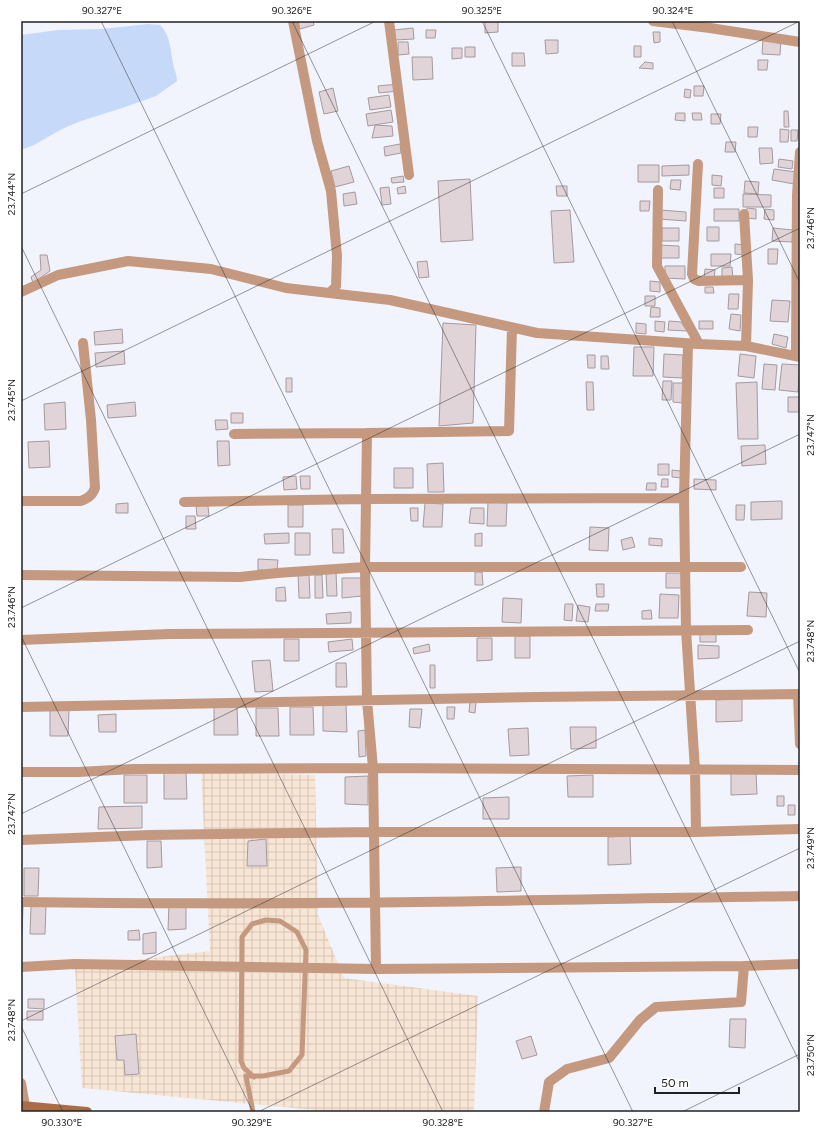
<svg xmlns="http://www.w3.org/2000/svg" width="821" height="1133" font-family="Figtree,sans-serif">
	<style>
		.industrial { fill: url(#industrial-grid) }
		.water { fill: #c6d9f8 }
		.building { fill: #e0d4d8; stroke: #a59a9e }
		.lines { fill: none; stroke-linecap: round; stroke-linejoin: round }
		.lane { stroke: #c4997f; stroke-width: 5 }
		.street { stroke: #c4997f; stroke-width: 10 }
		.secondary { stroke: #a96c45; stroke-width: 10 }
		.ticks { fill: none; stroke: #212125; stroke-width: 1; stroke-opacity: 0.45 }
		.neatline { fill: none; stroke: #212125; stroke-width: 1.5 }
		.ticks-label { font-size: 10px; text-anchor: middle; fill: #212125 }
	</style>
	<defs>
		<pattern id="industrial-grid" width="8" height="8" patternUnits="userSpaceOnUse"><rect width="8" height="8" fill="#f8e6d5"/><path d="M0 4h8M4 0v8" fill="none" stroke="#d4c5b7"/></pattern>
	</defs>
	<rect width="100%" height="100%" fill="#f1f3fd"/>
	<path class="industrial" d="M201 772 315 775 318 915 344 978 478 996 474 1112H336L82 1088 75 967 210 951Z"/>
	<path class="water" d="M148 24 160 25C171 36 170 49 173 63 174 70 177 74 177 81L156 96 125 107 78 122 62 129 34 145 21 150V35L58 30 102 29Z"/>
	<path class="building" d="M298 21H313L314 25 300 29Z
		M485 21H498V32L485 33Z
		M413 28 414 39 395 40 394 30Z
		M426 30H436L435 38H426Z
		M653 32H660V42L654 43Z
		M763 39 781 40 780 55 762 54Z
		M545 40H558V53L546 54Z
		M398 42H408L409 54 398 55Z
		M634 46H641V57H634Z
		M465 47H475V57H465Z
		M452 48H462V58L452 59Z
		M512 53H524L525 66H512Z
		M412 57H432L433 79 413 80Z
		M758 60H768L767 70H758Z
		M645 62 653 63V69L639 68Z
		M398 84V91L379 93 378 86Z
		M694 86H704L703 96H694Z
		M333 88 338 111 324 114 319 92Z
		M685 89 691 90 690 98 684 97Z
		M389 95 391 107 370 110 368 98Z
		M391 110 393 122 368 126 366 114Z
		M784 111H788L789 127H784Z
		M676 113H685V121L675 120Z
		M692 113H701L702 120H693Z
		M711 114H721L720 124H711Z
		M375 125 392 126 393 136 372 138Z
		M748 127H758L757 137H748Z
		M780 129 789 130 788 142H780Z
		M791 130H798L797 141H791Z
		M726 142H736L735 152H725Z
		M400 144 401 153 385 156 384 147Z
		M759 148H772L773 163 760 164Z
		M779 159 793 161 792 169 778 167Z
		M638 165H659V182H638Z
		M689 165V175L662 176V166Z
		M349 166 354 182 335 187 331 171Z
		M774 169 796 172 794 184 772 180Z
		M712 175 722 176 721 186 712 185Z
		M403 176 404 182 392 183 391 178Z
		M470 179 473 240 441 242 438 181Z
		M671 180H681L680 190 670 189Z
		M745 181 759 182 758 194 744 193Z
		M405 186 406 193 398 194 397 188Z
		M556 186H567V196H557Z
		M389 187 391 204 382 205 380 188Z
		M714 188H724V198H714Z
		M355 192 357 204 344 206 343 194Z
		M743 194 771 195V207H743Z
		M640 201H650L649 211H640Z
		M747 208 756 209V219L746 218Z
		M714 209H739V221H714Z
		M765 209 774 210V220L764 219Z
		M570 210 574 262 554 263 551 211Z
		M660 210 686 212V221L659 219Z
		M707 227H719V241H707Z
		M662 228H679V241H662Z
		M773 228 793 230 792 242 772 241Z
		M735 244 745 245 744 255 735 254Z
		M657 245 679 246V258H657Z
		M768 249H778L777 264H768Z
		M711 254H731L730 266H711Z
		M40 255H47L50 271 33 283 31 277 41 270Z
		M427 261 429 277 419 278 417 262Z
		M665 266H685V279L665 278Z
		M732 267 733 279H722V268Z
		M705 269 715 270 714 280 704 279Z
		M650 281 660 282V292L650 291Z
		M705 287H713L714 293H705Z
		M729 294H739L738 309H728Z
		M645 296H655V306H645Z
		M772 300 790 301 788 322 770 321Z
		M651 307 660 308V317H650Z
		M731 314 741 315 740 331 729 329Z
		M655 321 665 322 664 332 655 331Z
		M669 321 681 322 687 331 668 330Z
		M699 321H713V329H699Z
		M443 323 476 325 473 423 439 426Z
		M636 323 646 324V334L636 333Z
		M122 329 123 343 95 345 94 332Z
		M774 334 788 337 786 348 772 344Z
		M634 347H654L653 376H633Z
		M124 351 125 364 96 367 95 353Z
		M664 354 683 355 682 378 663 377Z
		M740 354 756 356 754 378 738 376Z
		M587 355H595V368H588Z
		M601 356H608L609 369H601Z
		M764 364 777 365 775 390 762 389Z
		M782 364 800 365 798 392 779 390Z
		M286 378H292V392H286Z
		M663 381H672L671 400H662Z
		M586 382H593L594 410H587Z
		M757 382 758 439H738L736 383Z
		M673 383H683L682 403 673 402Z
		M788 397H800V412H788Z
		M65 402 66 429 45 430 44 404Z
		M135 402 136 416 108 418 107 405Z
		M231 413H243V423H231Z
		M215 420H227L228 429 216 430Z
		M49 441 50 467 29 468 28 442Z
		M217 441H229L230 465 218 466Z
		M765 445 766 464 742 466 741 446Z
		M443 463 444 492H428L427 464Z
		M658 464H669V475H658Z
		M394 468H413V488H394Z
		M672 470 681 471V478L672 477Z
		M296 476 297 489 284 490 283 477Z
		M300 476H310V489H301Z
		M662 479H668V487H661Z
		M694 479 716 480V490L694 489Z
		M647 483H656V490H646Z
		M782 501V519L751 520V502Z
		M488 502 507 503 506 526H487Z
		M128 503V513H116V504Z
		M425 503 443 504 442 527H423Z
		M288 505H303V527H288Z
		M736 505H745L744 520H736Z
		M196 506H208L209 516H197Z
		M410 508H418V521H411Z
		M471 508H484V524L469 523Z
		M186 516H195L196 529H186Z
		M590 527 609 528 608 551 589 550Z
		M332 529H343L344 553H333Z
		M289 533V543L265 544 264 534Z
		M295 533H310V555H295Z
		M482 533V546H475V534Z
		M632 537 635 547 623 550 621 540Z
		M649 538 662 539V546L649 545Z
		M258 559 278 560 277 570H258Z
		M326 572H336L337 596H327Z
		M475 572H482L483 585H475Z
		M666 573H683V588H666Z
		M298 574H309L310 598H299Z
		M315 575H322L323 598H315Z
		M342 578H361L362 596 342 598Z
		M596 584H604V597H597Z
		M285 587 286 601H276V588Z
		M749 592 767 593 766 617 747 616Z
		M660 594 679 595 678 618H659Z
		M503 598 522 599 521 623 502 622Z
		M565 604H573L572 621 564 620Z
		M596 604H609L608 611H595Z
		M578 605 590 607 588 622 576 621Z
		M651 610 652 619H642V611Z
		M351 612V623L327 624 326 614Z
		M700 633H716V642H700Z
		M515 636H530V658H515Z
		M477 638H492V660L477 661Z
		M284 639H299V661H284Z
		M352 639 353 650 329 652 328 642Z
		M429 644 430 651 414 654 413 648Z
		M698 645 719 646V658L698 659Z
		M270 660 273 691 255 692 252 661Z
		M336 663H346L347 687H336Z
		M430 665H435V688H430Z
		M742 699V721L716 722V700Z
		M470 702H476L475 713 469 712Z
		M323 703H346L347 732 323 731Z
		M214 707H237L238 735H214Z
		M290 707H313L314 735H290Z
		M447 707H455L454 719H447Z
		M256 708H278L279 736H256Z
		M50 709 69 710 68 736H50Z
		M410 709H422L420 728 409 727Z
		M116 714V732H99L98 715Z
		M570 727H596V748L571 749Z
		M528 728 529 755 510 756 508 729Z
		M365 730 366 756 359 757 358 731Z
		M164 771H186L187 799H164Z
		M731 773H756L757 794 731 795Z
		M124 775H147V803H124Z
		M593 775V797H568L567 776Z
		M368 776V805L345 804V777Z
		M777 796H784V806H777Z
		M509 797V819H483V798Z
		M788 805H795V815H788Z
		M142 806V828L98 829 99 807Z
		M630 836 631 864 608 865V837Z
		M266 839 267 866H247L248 841Z
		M147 841H161L162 867 147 868Z
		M521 867V891L497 892 496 868Z
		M24 868H39L38 896H24Z
		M169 903H186V929L168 930Z
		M31 906H46L45 934H30Z
		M21 907H23L22 934H21Z
		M139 930 140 940H128V931Z
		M156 932V953L143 954V934Z
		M28 999H44V1009L28 1008Z
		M27 1011H43V1020H27Z
		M730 1019H746L745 1048 729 1047Z
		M136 1034 139 1074 125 1075 124 1060H117L115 1036Z
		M531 1036 537 1055 522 1059 516 1041Z"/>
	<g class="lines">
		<path class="lane" d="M253 1112 246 1076H263L289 1071 302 1055 306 950 297 932 280 921 266 920 252 924 242 937 241 1061 244 1068 254 1077"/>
		<path class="street" d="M293 21 317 141 331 191 337 256 336 286 330 293
			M389 21 409 175
			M653 21 710 28 800 42
			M698 164 692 274 694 279 699 281 748 280
			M658 190 657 266 699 344
			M744 214 748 280 746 346
			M21 292 58 275 128 261 211 269 286 288 390 300 537 333 699 344 746 346 800 357
			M512 328 509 431 367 433 365 567 367 700 373 768 800 770
			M796 356 797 195 800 152
			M234 434 367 433
			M21 501H81C88 498 92 496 95 488L91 420 83 343
			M184 502 367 499 684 498 688 344
			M21 575 240 577 277 573 365 567H741
			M21 640 169 634 748 630
			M798 694 800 744
			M21 707 537 697 800 694
			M21 772H78L133 769 373 768 376 969
			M696 832 800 829
			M21 840 150 835 373 832H696L695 770 686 630 684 498
			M21 902C281 906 540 900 800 896
			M21 967 74 964 376 969 744 966
			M21 1083 25 1106
			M544 1112 549 1082 567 1069 609 1058 640 1020 656 1007 741 1002 744 966 800 964"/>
		<path class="secondary" d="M21 1106 87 1112"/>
	</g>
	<path class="ticks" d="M101 21 633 1112M292 21 800 1063M482 21 800 673M672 21 800 283M21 194 376 21M21 246 443 1112M21 401 800 21M21 608 800 228M21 636 253 1112M21 814 800 434M21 1021 800 641M21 1026 63 1112M258 1112 800 848M682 1112 800 1054"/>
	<rect width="821" height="1133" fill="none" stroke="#ffffff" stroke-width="44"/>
	<path d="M655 1087v6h84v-6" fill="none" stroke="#212125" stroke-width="2"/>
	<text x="661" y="1087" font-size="12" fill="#212125" stroke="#ffffff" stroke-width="3" paint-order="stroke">50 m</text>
	<rect x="22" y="22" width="777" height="1089" class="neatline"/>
	<g class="ticks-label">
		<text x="102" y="14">90.327°E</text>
		<text x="292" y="14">90.326°E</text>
		<text x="482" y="14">90.325°E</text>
		<text x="673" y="14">90.324°E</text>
		<text transform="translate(11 194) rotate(-90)" y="4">23.744°N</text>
		<text transform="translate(810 228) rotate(-90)" y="4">23.746°N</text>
		<text transform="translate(11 400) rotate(-90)" y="4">23.745°N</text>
		<text transform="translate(810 435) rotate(-90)" y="4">23.747°N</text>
		<text transform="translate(11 607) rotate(-90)" y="4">23.746°N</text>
		<text transform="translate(810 641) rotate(-90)" y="4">23.748°N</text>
		<text transform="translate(11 814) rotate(-90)" y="4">23.747°N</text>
		<text transform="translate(810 848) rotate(-90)" y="4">23.749°N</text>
		<text transform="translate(11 1020) rotate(-90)" y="4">23.748°N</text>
		<text transform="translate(810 1055) rotate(-90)" y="4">23.750°N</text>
		<text x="62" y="1126">90.330°E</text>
		<text x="252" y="1126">90.329°E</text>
		<text x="443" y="1126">90.328°E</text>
		<text x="633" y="1126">90.327°E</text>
	</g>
</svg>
